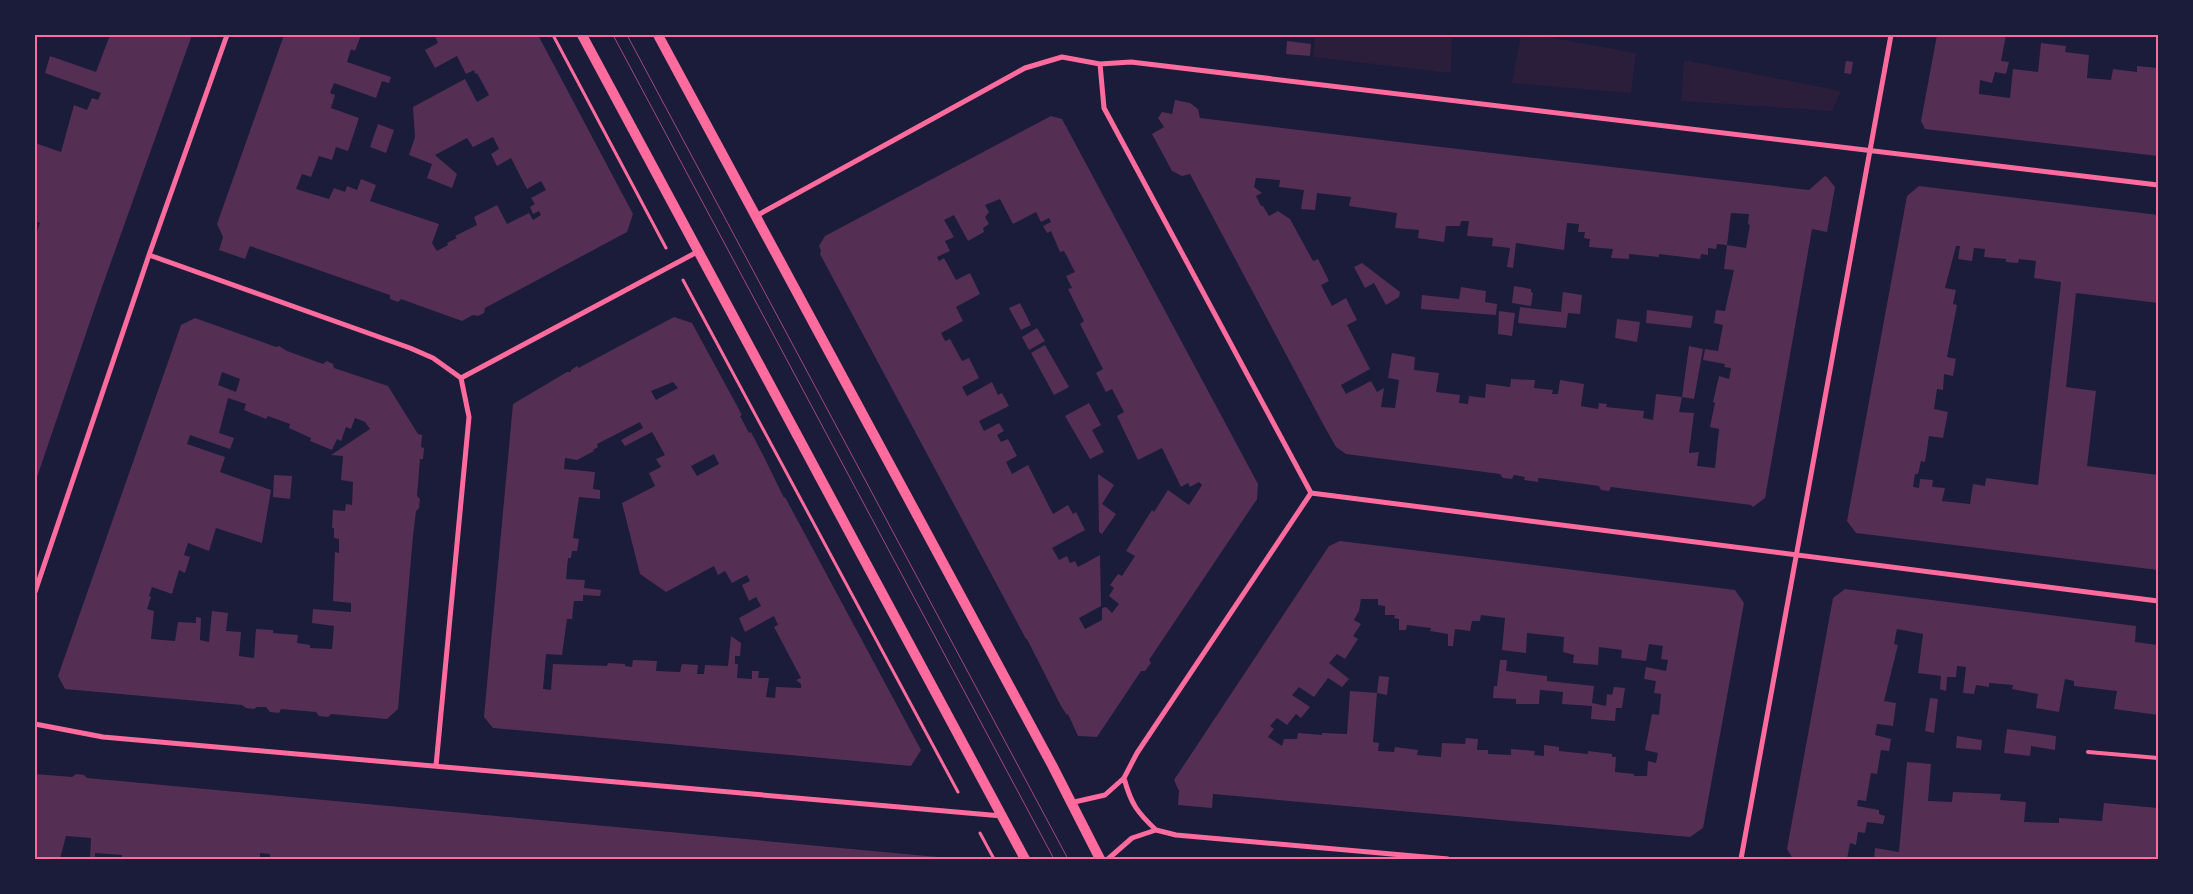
<svg xmlns="http://www.w3.org/2000/svg" width="2193" height="894" font-family="'Fira Sans',sans-serif">
	<style>
		.green { fill: #2a1e3b }
		.building { fill: #542f53; fill-rule: evenodd }
		.lines { fill: none; stroke-linecap: round; stroke-linejoin: round }
		.path { stroke: #ff6b9d; stroke-width: 3 }
		.service { stroke: #ff6b9d; stroke-width: 4 }
		.minor { stroke: #ff6b9d; stroke-width: 5 }
		.secondary { stroke: #ff6b9d; stroke-width: 10 }
		.tram { stroke: #a44b75; stroke-width: 1 }
		.neatline { fill: none; stroke: #ff6b9d; stroke-width: 2 }
	</style>
	<rect width="100%" height="100%" fill="#1b1b3a"/>
	<path class="green" d="M1315 35H1452L1451 73 1313 57Z
		M1521 35H1537L1636 53 1631 93 1512 83Z
		M1684 60 1841 91 1832 111 1681 101Z"/>
	<path class="building" d="M110 35H192L96 304 35 483V236L40 223 35 221V175L37 170 35 169V143L61 152 74 105 87 110 92 98 98 100 101 93 45 73 50 56 96 72Z
		M284 35H361L355 51 351 49 347 62 391 77 389 83 382 81 376 98 334 83 330 93 335 95 331 108 359 118 348 151 336 147 332 160 319 156 311 177 302 174 296 189 329 199 334 188 345 192 347 186 357 190 361 179 376 185 370 201 439 224 432 243 437 251 448 245 447 243 457 238 455 236 477 225 474 217 497 205 507 224 529 213 533 220 541 215 539 211 533 214 530 207 535 204 531 198 546 190 541 181 527 189 511 158 497 166 491 154 499 149 493 137 473 147 467 138 435 155 457 174 452 188 427 178 432 164 409 155 415 137 413 107 465 79 477 102 489 95 477 73 475 74 474 70 466 74 457 56 435 68 425 50 438 43 435 36 538 35 633 214 627 232 485 308 484 313 478 316 473 315 462 321 401 299 398 302 390 299V295L387 294 250 246 245 259 219 250 223 237 217 224Z
		M1937 35H2006L2001 61 2009 62 2006 74 1995 72 1992 83 1980 80 1979 94 2010 98 2013 69 2038 72 2041 43 2066 46 2065 52 2089 55 2087 78 2111 80 2113 69 2137 72V66L2158 68V156L1925 129 1921 121Z
		M1287 41 1311 44 1310 56 1286 54Z
		M1846 61 1853 62 1851 74 1844 73Z
		M1175 100 1190 103 1198 109 1200 118 1407 143 1809 190 1825 176 1827 177 1835 187 1827 232 1812 229 1765 498 1753 507 1751 505 1611 487 1609 491 1601 490 1599 486 1548 479 1538 478V482L1524 480 1525 477 1514 475 1512 479 1503 478 1500 474 1346 454 1336 447 1322 422 1190 174 1182 176 1172 171 1152 134 1164 127 1158 118 1162 112 1172 114ZM1256 178 1280 180 1279 187 1304 190 1301 209 1315 210 1317 193 1351 197 1349 206 1397 213 1395 228 1419 230 1418 238 1444 242 1446 226H1460L1461 221H1469L1467 236 1493 238 1492 246 1510 248 1507 267 1513 268 1516 243 1564 250 1567 223 1579 224 1578 232H1585L1584 238 1590 239 1589 247 1613 249 1611 258 1629 259V254L1659 257V254L1700 259 1701 254 1708 255V248L1716 249 1717 244 1727 245 1724 269 1734 270 1725 311 1716 310 1714 323 1723 325 1718 351 1705 349 1703 360 1725 364 1724 367 1731 368 1729 379 1719 376 1713 402 1715 403 1710 427 1719 429 1715 468 1697 466 1699 452 1689 453 1694 413 1679 412 1682 397 1656 394 1653 420 1643 418 1644 411 1606 407 1607 404 1599 403 1598 409 1581 406 1584 384 1560 380 1558 394H1552L1553 390 1534 388 1535 380 1511 379 1510 387 1486 384 1485 398 1469 396 1468 404 1459 403 1460 395 1436 392 1439 373 1414 370 1415 357 1392 353 1388 378 1399 380 1395 408 1381 407 1384 388 1377 392 1371 381 1346 394 1341 385 1370 369 1347 325 1357 320 1346 298 1332 306 1321 285 1329 281 1318 259 1313 261 1290 219 1278 211 1269 216 1263 206H1261L1256 196 1262 193 1254 187ZM1731 213 1749 214 1748 224 1750 225 1746 248 1727 245Z
		M1051 116 1062 119 1258 484 1257 499 1149 660 1151 663 1145 671H1141L1097 737 1078 736 1068 714 1067 715 1061 706 1027 639H1026L820 254 821 251 819 246 825 236ZM1000 199 1013 224 1036 212 1041 222 1049 218 1051 222 1043 226 1047 233 1051 231 1060 252 1064 251 1075 272 1066 276 1072 288 1068 289 1084 321 1080 324 1103 369 1096 373 1106 392 1112 389 1124 412 1117 416 1138 460 1162 448 1181 487 1188 483 1190 487 1199 482 1202 485 1189 505 1168 490 1154 512 1152 510 1126 551 1135 556 1122 576 1118 574 1110 585 1114 588 1109 596 1119 604 1112 613 1106 607 1102 608V620L1085 629 1079 618 1101 606 1100 555 1078 567 1075 561 1070 563 1067 556 1059 560 1052 548 1085 530 1076 512 1073 514 1068 505 1053 514 1028 465 1012 474 1006 462 1017 456 1008 439 1001 442 997 435 1004 431 999 423 984 431 979 421 1009 406 1002 393 998 395 992 382 967 396 962 387 979 378 969 358 962 361 950 339 945 341 941 333 963 321 956 307 980 294 970 273 956 280 944 258 939 261 937 257 950 251 945 241 954 237 944 220 954 215 968 241 984 232 983 228 989 224 985 217 989 212 985 205Z
		M378 124 394 130 386 153 370 147Z
		M1919 186 2158 215V303L2076 293 2066 387 2096 391 2087 466 2158 475V570L1856 533 1847 521 1907 196ZM1956 246H1960L1958 259 1972 261 1974 248 1985 249 1984 257 2006 259V262L2018 263 2019 259 2036 261 2034 278 2061 282 2038 485 1986 478 1985 486 1973 484 1970 504 1942 501 1945 488 1932 487 1933 480 1920 479 1919 488 1913 487 1915 474H1918L1921 461 1925 462 1929 436 1943 438 1948 412 1934 409 1937 389 1943 390 1944 374 1953 376 1956 359 1947 357 1957 305 1953 304 1956 290 1945 288Z
		M1362 263 1400 292 1399 297 1386 305 1374 283 1365 288 1354 267Z
		M1514 286 1531 289V292L1533 293 1531 306 1512 303Z
		M1461 287 1486 291 1485 302 1497 304 1496 315 1421 309 1422 295 1459 299Z
		M1563 292 1582 295 1580 314 1568 313 1566 328 1518 323 1520 307 1561 312Z
		M1020 303 1031 325 1021 330 1009 308Z
		M1647 310 1693 316 1691 328 1646 323Z
		M1499 311 1515 313 1512 336 1498 334Z
		M674 317 692 323 742 415 740 416 749 433 751 432 765 459 784 498 785 497 921 750 911 766 493 728 484 717 513 404 567 372H571V370L577 366 579 368 582 366ZM673 382 678 388 656 400 651 391ZM640 422 643 428 621 440 625 446 652 432 665 455 656 459 661 467 649 473 655 486 622 503 640 574 666 592 714 566 718 575 725 571 732 583 747 575 750 581 742 585 749 601 756 597 761 606 739 618 745 632 774 616 778 625 774 627 801 678 796 680 801 684V688L776 687 775 698 766 697 769 678H758L759 671H752V679L737 678 738 664H735V656H740L741 643 731 636 728 666 705 665 704 674H697L698 665 682 664 680 672 656 671 657 661 633 660 632 667 625 666V664L608 663 607 666 553 664 551 690 543 689 546 654 562 655 567 619H572L574 601H583V595L600 596 601 590 584 588 585 580 566 579 568 558H571L572 551H577L579 539 573 538 579 497 600 499V490L593 489 595 472 564 469 565 458 577 460 594 451 593 450 598 447 597 444ZM714 454 719 464 697 476 691 466Z
		M195 318 276 347 279 346 287 351 323 364 327 361 333 364 334 368 388 386 418 434 422 435 421 447 424 448 423 459H420L417 496 420 499 419 508 416 511 413 536 398 709 387 719 331 714 328 717 319 716 316 712 281 709 279 713 270 712 266 707H257L254 709 246 708 242 705 65 689 58 676 181 325ZM222 372 240 379 236 392 218 385ZM228 398 246 404 244 410 266 419 268 416 290 424 289 428 311 438 310 441 332 450 337 439 341 441 346 427 351 429 355 418 365 422 370 429 331 455 343 456 341 480 353 482 352 505 346 504 345 511 333 510 332 528H334V538L339 539V553L335 552 333 601 351 603V612L313 609 312 623 334 626 332 649 310 648V645L297 643 298 635 273 633V630L256 629 254 658 239 656 241 632 226 631 228 613 212 611 209 642 200 640 201 618 196 617V623L178 622 175 641 151 639 154 611 147 609 151 597 149 596 152 587 172 594 179 570 185 573 190 557 184 555 188 543 209 551 216 528 262 543 271 490 220 472 225 457 187 444 190 435 230 449 234 438 219 433Z
		M1617 319 1640 322 1637 342 1615 338Z
		M1037 328 1045 341 1029 350 1022 337Z
		M1045 345 1069 387 1054 395 1031 353Z
		M1689 346 1703 349 1694 399 1682 397Z
		M1089 403 1101 425 1092 430 1104 452 1090 459 1065 416Z
		M1098 474 1114 485 1102 504 1116 514 1102 534 1099 532Z
		M274 475 292 476 290 499 273 497Z
		M1340 541 1735 590 1744 603 1703 828 1690 837 1213 794 1212 808 1178 805 1179 791 1174 780 1329 546ZM1361 599H1378V605L1385 606V615H1395L1394 618 1399 619V630H1406L1407 625 1431 628 1430 631 1448 634V646H1453L1455 629 1470 631 1472 621H1480L1481 615 1505 618 1502 650 1526 653 1527 633 1564 637 1563 652 1574 655 1573 663 1598 665 1599 647 1622 650 1621 658 1646 661 1649 644 1663 646 1661 659 1668 660 1666 671 1646 667 1644 679 1656 681 1654 693 1661 694 1659 715 1652 714 1645 750 1658 753 1656 763 1648 761 1647 776H1634V774L1615 772 1616 757H1612V754L1588 751V754L1559 751V747L1544 745V756L1534 755 1535 751 1511 749V755L1488 754V750H1477L1478 739 1466 738 1465 744 1442 743 1441 757 1417 755 1418 750 1395 747 1394 752 1378 751 1379 743 1373 742 1377 693 1350 691 1347 734 1322 733V735L1298 733 1297 739H1284L1282 746 1279 744 1268 737 1274 729 1270 726 1277 718 1287 725 1296 714 1301 718 1310 707 1292 695 1299 687 1314 697 1328 678 1342 687 1349 679 1329 663 1337 654 1345 659 1358 639 1353 636 1361 624 1354 620 1359 611Z
		M1845 589 2136 626 2135 642 2158 645V715L2114 709 2117 691 2074 686V681L2065 679 2059 712 2036 708 2038 694 2012 689 2013 685 1989 683V687L1976 685 1974 694 1963 693 1966 667 1957 666 1956 677H1947L1946 691 1940 689 1941 676 1918 673 1923 634 1897 629 1894 644 1898 645 1884 701 1896 703 1893 726 1877 724 1875 735 1891 739 1889 751 1881 750 1877 774 1871 773 1866 801 1858 800 1857 806 1879 810V814L1885 816 1883 824 1867 822 1865 833 1858 832 1856 845 1850 843 1847 859H1793L1787 849 1833 598Z
		M1500 660H1507L1506 671 1547 676V681L1594 686 1592 703 1606 706 1607 694 1612 695 1614 687 1625 688 1622 708H1616L1615 721 1591 719 1592 706 1562 704 1563 692 1540 690 1539 704H1516V699L1493 698 1494 686H1497Z
		M1379 676 1389 677 1387 695 1377 693Z
		M1930 698 1938 699 1934 733 1925 731Z
		M2007 729 2056 736 2055 750 2031 746 2030 756 2004 753Z
		M1957 736 1982 740 1981 750 1956 748Z
		M1907 762 1931 764 1928 801 1952 802 1953 792 2001 794 2000 800 2026 802 2024 822 2059 823V818L2102 821 2104 803 2158 808V859H1874L1875 848 1899 852Z
		M35 774 72 777 76 774 84 775 87 778 120 781 959 859H270V854L260 853V859H122V855L95 853V859H90L91 838 66 836 60 859H35Z"/>
	<g class="lines">
		<path class="path" d="M553 35 666 248
			M683 280 958 792
			M980 833 994 859"/>
		<path class="service" d="M2088 752 2158 758"/>
		<path class="minor" d="M756 216 1025 68 1062 57 1100 64 1131 62 2158 185
			M149 255 410 348 433 358 461 378 469 417 436 766
			M461 378 699 251
			M1311 493 2158 601
			M35 592 149 255 227 35
			M35 724 103 737 1002 816
			M1124 778C1131 804 1137 812 1156 830
			M1070 803 1105 795 1124 778 1137 753 1311 493 1104 108 1100 64
			M1108 859 1132 838 1156 830 1176 835 1448 859
			M1741 859 1891 35"/>
		<path class="secondary" d="M582 35 1025 859
			M658 35 1052 765 1100 859"/>
		<path class="tram" d="M613 35 1054 859
			M627 35 1068 859"/>
	</g>
	<rect width="2193" height="894" fill="none" stroke="#1b1b3a" stroke-width="72"/>
	<rect x="36" y="36" width="2121" height="822" class="neatline"/>
</svg>
